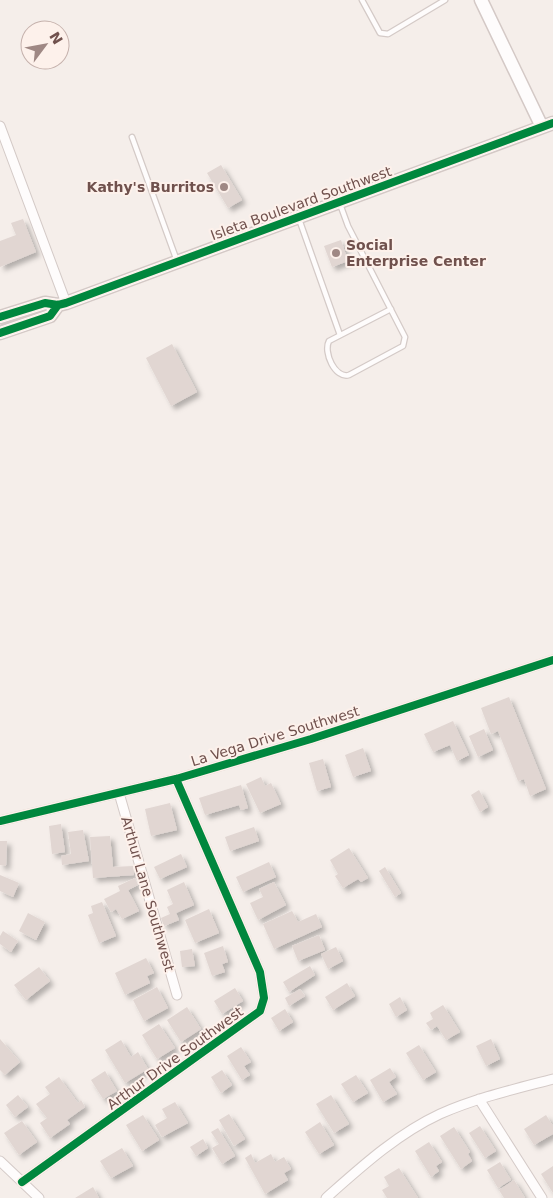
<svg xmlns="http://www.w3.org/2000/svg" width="553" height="1198" font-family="'DejaVu Sans',sans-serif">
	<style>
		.building { fill: #e1d6d2; filter: url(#shadow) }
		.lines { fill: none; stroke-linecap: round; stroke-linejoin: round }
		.lane-casing { stroke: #d4cac7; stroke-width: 7 }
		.street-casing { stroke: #d4cac7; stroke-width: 11 }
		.secondary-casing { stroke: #d4c9c6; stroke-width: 15 }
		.lane { stroke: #fefcfc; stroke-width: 4.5 }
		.street { stroke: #fefcfc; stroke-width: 9 }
		.secondary { stroke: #fefcfc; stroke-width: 12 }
		.cycleway-casing { stroke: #fdf1eb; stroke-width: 11 }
		.cycleway { stroke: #00873e; stroke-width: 8 }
		.poi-dot { fill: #9f8884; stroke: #fdf1eb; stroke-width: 2 }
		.labels { text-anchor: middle; stroke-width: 4; stroke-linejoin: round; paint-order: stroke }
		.poi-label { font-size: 14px; font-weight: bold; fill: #70514d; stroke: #fdf1eb; text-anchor: end }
		.street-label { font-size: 14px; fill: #70514d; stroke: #fdf1eb }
	</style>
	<defs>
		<filter id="shadow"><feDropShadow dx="4" dy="4" stdDeviation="2.5" flood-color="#0004"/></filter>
	</defs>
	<rect width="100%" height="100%" fill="#f5eeea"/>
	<path class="building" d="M221 165 242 200 228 208 207 173Z
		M23 219 36 252 0 267V241L16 235 11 223Z
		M341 240 348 261 332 267 324 246Z
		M172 344 197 392 171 406 146 358Z
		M509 697 546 789 530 796 524 779 518 781 498 731 491 734 481 708Z
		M453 721 469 755 457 761 450 745 433 752 424 734Z
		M484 729 493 750 478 757 469 736Z
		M363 748 371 771 353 777 345 755Z
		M323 759 331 787 317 791 309 763Z
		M261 777 265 786 271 783 281 804 260 813 246 784Z
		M241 785 248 808 241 810 239 805 205 815 199 798Z
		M479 790 488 807 480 812 471 795Z
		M170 803 177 830 151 836 145 809Z
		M61 824 65 852 52 854 49 826Z
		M254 827 259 841 230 851 225 837Z
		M83 830 89 861 62 865 61 856 71 854 68 832Z
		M110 836 113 867 133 866 134 875 93 878 90 837Z
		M0 841H7L6 866 0 865Z
		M349 848 368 878 361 882 358 879 343 888 335 876 338 874 330 860Z
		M181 854 187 867 160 879 154 867Z
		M269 862 276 877 243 892 236 877Z
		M385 867 401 893 395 897 379 871Z
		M0 875 19 883 13 897 0 891Z
		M135 878 138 885 128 890 139 911 122 919 116 909 111 912 104 899 120 891 118 886Z
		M184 882 194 905 176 913 179 920 164 926 161 918 170 914 167 907 173 904 167 890Z
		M274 882 286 905 258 920 250 903 263 897 259 889Z
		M102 902 116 936 99 943 88 915 93 913 91 906Z
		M209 909 219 933 195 943 185 920Z
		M292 911 298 922 316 914 322 927 274 949 263 924Z
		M28 913 45 922 36 940 19 931Z
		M3 931 18 941 11 952 0 944V936Z
		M319 935 325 950 298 961 292 946Z
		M223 946 228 962 222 964 225 972 212 976 204 953Z
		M336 947 343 961 328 969 321 954Z
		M192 949 195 966 182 967 180 951Z
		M146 958 154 973 147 976 150 983 125 995 115 973Z
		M310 966 315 975 289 992 283 982Z
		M39 967 50 981 26 1000 14 985Z
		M347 983 355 996 333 1010 325 997Z
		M157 987 168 1008 144 1021 133 1000Z
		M235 988 243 1001 222 1014 214 1001Z
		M300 989 305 996 289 1006 285 998Z
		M400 997 407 1010 396 1017 389 1004Z
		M443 1005 460 1032 446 1040 437 1026 431 1030 426 1023 433 1019 430 1013Z
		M187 1007 201 1029 181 1042 167 1020Z
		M285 1009 293 1022 279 1031 271 1018Z
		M159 1024 175 1048 157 1059 142 1035Z
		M0 1039 20 1062 5 1075 0 1070Z
		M491 1039 500 1059 486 1066 476 1046Z
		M121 1040 131 1057 138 1052 148 1069 125 1083 105 1050Z
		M419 1045 436 1072 423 1080 406 1053Z
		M241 1047 251 1062 244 1066 250 1075 242 1080 227 1056Z
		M390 1068 396 1077 389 1082 397 1094 383 1102 370 1080Z
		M222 1070 232 1085 221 1093 211 1077Z
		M105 1071 117 1091 103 1099 91 1080Z
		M356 1075 368 1093 353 1102 341 1084Z
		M59 1077 78 1103 81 1100 85 1107 67 1120 70 1124 50 1138 40 1123 47 1118 36 1104 50 1094 45 1087Z
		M18 1095 28 1107 15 1117 6 1105Z
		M331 1095 349 1124 334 1133 316 1104Z
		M175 1102 188 1123 162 1137 155 1125 167 1118 162 1109Z
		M229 1114 245 1139 234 1146 219 1120Z
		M143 1115 159 1140 142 1151 126 1125Z
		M546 1115 553 1126V1134L534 1145 524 1129Z
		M22 1121 37 1142 19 1155 4 1133Z
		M320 1122 334 1145 319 1154 305 1132Z
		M480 1126 496 1151 485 1158 469 1133Z
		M454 1127 470 1152 468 1154 472 1161 461 1169 440 1136Z
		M218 1128 235 1156 222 1164 212 1148 219 1144 211 1132Z
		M203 1139 208 1148 196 1156 190 1147Z
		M429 1142 442 1162 436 1166 439 1171 431 1177 415 1151Z
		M122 1148 133 1166 111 1178 100 1161Z
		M251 1154 255 1163 271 1154 275 1162 284 1157 291 1169 284 1173 288 1180 265 1194 245 1158Z
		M500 1162 511 1180 498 1188 487 1170Z
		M553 1166V1193L541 1174Z
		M399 1168 418 1198H387L382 1190 389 1186 384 1177Z
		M514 1180 525 1198H504L499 1190Z
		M93 1187 99 1198H75Z"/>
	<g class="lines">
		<g class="lane-casing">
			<path id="lane" d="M362 0 380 33 388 34 445 0
				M132 137 177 261
				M340 204 348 226 405 337 403 346 349 375C335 379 323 352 329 341L391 309
				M299 219 340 335"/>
		</g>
		<g class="street-casing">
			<path id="street" d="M0 126 66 303
				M119 793 177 995
				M0 821 176 779 311 739 553 660
				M479 1099 542 1198
				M0 1161 39 1198
				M22 1182 260 1011 264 998 260 972 176 779
				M326 1198C361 1167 397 1134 440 1114 476 1098 515 1089 553 1079"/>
		</g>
		<g class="secondary-casing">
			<path id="secondary" d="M481 0 542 127
				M0 317 45 303 58 305 66 303 553 123
				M0 333 50 316 58 305"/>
		</g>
		<use href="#lane" class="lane"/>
		<use href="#street" class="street"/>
		<use href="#secondary" class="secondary"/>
		<g class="cycleway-casing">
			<path id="cycleway" d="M0 317 45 303 58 305 66 303 553 123
				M0 333 50 316 58 305
				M0 821 176 779 311 739 553 660
				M22 1182 260 1011 264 998 260 972 176 779"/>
		</g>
		<use href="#cycleway" class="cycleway"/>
	</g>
	<g class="poi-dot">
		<circle cx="224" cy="187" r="5"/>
		<circle cx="336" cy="253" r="5"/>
	</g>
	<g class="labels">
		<g class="poi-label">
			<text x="214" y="192">Kathy's Burritos</text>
			<text x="346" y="250" text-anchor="start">Social<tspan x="346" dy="16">Enterprise Center</tspan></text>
		</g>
		<g class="street-label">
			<text transform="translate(301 203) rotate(-20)" y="5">Isleta Boulevard Southwest</text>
			<text transform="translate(275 736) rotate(-17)" y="5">La Vega Drive Southwest</text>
			<text transform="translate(148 894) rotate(74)" y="5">Arthur Lane Southwest</text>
			<text transform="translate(175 1058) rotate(-36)" y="5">Arthur Drive Southwest</text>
		</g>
	</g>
	<g transform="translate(45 45) rotate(58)"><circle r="24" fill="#fdf1eb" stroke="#c5b1ac"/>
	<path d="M0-4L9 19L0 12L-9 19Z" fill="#9f8884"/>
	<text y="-8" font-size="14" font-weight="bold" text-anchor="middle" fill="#70514d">N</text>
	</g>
</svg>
